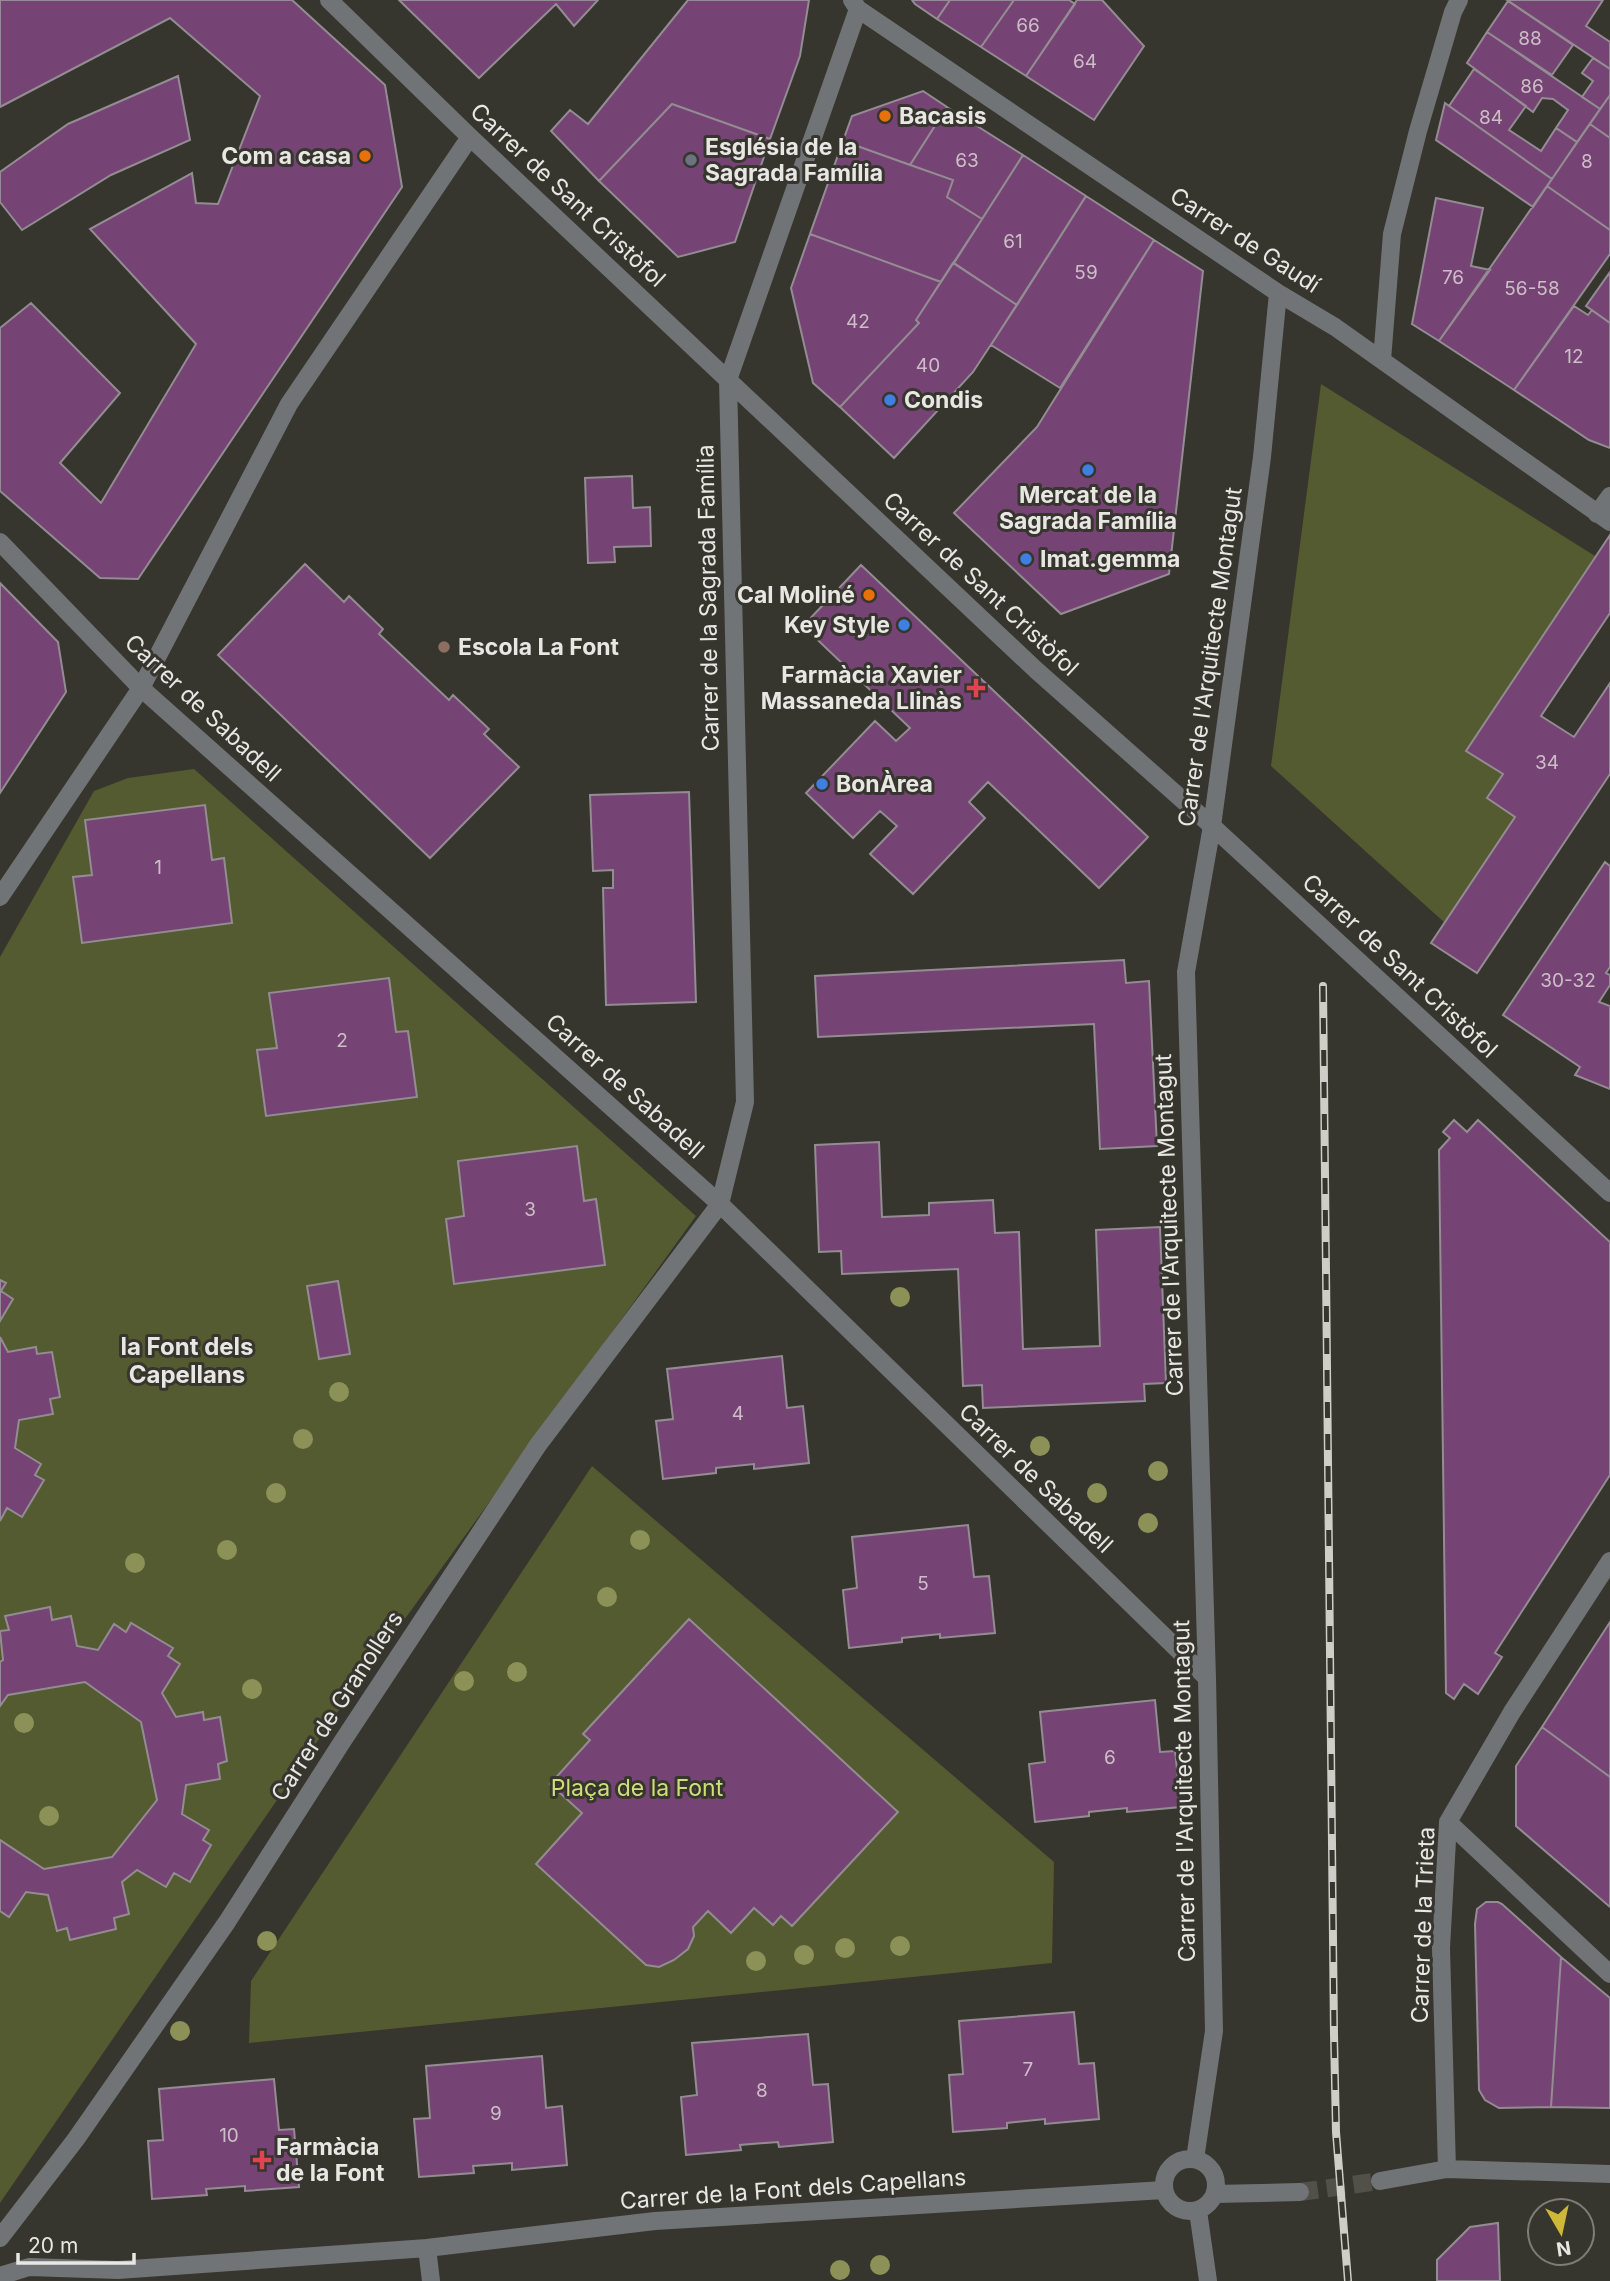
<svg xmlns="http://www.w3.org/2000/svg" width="1610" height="2281" font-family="Inter,sans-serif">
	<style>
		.green { fill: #555b30 }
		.building { fill: #764474; stroke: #938c92; stroke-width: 2 }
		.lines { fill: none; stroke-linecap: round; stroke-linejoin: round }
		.minor-tunnel { stroke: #515049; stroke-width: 18; stroke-dasharray: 18 9; stroke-linecap: butt }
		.minor { stroke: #717476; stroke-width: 18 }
		.rail-casing { stroke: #cecdc8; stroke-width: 8 }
		.rail { stroke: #36352e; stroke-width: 5; stroke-dasharray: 16; stroke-linecap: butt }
		.tree { fill: #8b9157 }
		.food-dot { fill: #e8710a; stroke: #36352e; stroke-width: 2.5 }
		.worship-dot { fill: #6b7280; stroke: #36352e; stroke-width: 2.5 }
		.shop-dot { fill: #3f7fe0; stroke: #36352e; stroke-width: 2.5 }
		.education-dot { fill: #8d6e63; stroke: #36352e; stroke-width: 2.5 }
		.health-dot { fill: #e0444e; stroke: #36352e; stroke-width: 2.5 }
		.labels { text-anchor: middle; stroke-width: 6; stroke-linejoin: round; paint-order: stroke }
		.number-label { font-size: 19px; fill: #ccbec7 }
		.poi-label { font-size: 23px; font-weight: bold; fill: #e8e7e3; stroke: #36352e; text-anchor: start }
		.street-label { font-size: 23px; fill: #e8e7e3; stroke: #36352e }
		.park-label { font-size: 23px; fill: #d1dd79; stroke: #36352e }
		.neighbourhood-label { font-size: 24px; font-weight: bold; fill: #e8e7e3; stroke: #36352e }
	</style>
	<rect width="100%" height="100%" fill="#36352e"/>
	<path class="green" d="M1321 384 1595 556 1466 751 1503 774 1487 798 1515 817 1445 923 1271 766Z
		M194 769 696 1216 334 1717 0 2203V957L94 791 128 778Z
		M592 1466 1054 1862 1052 1963 249 2043 251 1981Z"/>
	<path class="building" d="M0 0H292L385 85 402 187 138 579 100 578 0 491V328L31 303 120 393 60 463 101 503 196 344 90 229 192 173 196 203 218 204 260 96 170 18 0 107Z
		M399 0H598L574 26 556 4 479 78Z
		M688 0H809L800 56 770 139 672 104 599 181 551 131 570 110 588 124Z
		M912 0H950L937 19 915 4Z
		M950 0H1014L981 47 937 19Z
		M1014 0H1069L1075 4 1026 76 981 47Z
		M1077 0H1102L1144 46 1094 120 1026 76Z
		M1507 0H1603L1586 26 1610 42V69Z
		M1508 1 1573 45 1552 75 1487 32Z
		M1487 32 1600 109 1577 142 1556 128 1568 110 1553 99 1542 98 1533 112 1467 63Z
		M1593 58 1610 69V95L1600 109 1582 97 1593 81 1582 73Z
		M1474 69 1526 106 1509 130 1541 151 1556 128 1577 142 1552 179 1449 106Z
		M178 76 190 140 111 175 22 230 0 202V172L68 124Z
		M923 91 947 107 910 165 843 141 852 116Z
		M1610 95V138L1590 124Z
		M1445 103 1552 179 1533 207 1436 140Z
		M672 104 770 139 735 242 678 257 599 181Z
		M947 107 1023 155 982 219 947 197 953 180 910 165Z
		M1590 124 1610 138V230L1547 186Z
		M843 141 953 180 947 197 982 219 941 282 810 234Z
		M1023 155 1086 196 1017 305 954 263Z
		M1547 186 1610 230V254L1514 390 1439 341Z
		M1086 196 1154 240 1060 388 991 345Z
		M1436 198 1483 208 1471 266 1490 270 1439 341 1412 324Z
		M810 234 941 282 916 320 919 323 840 407 813 383 791 288Z
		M1154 240 1203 271 1169 574 1061 614 954 513 1037 427Z
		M953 263 1017 305 973 372 894 458 840 407 919 323 916 320Z
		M1610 272V323L1586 306Z
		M1574 306 1588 315 1592 310 1610 323V448L1589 440 1514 390Z
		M632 476 633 508 650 507 651 546 614 547 615 562 588 563 585 478Z
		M1610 535V613L1541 716 1574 737 1610 683V774L1477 973 1431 943 1515 817 1487 798 1503 774 1466 751Z
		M305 564 344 602 349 596 383 629 379 634 449 700 453 695 489 729 484 734 519 767 430 858 218 655Z
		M861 565 1148 837 1099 888 988 782 969 802 985 818 913 894 870 854 897 826 880 811 853 838 806 793 875 721 896 741 910 728 803 626Z
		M0 583 58 642 66 692 0 793Z
		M689 792 696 1002 606 1005 603 888H613V870L593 871 590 795Z
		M205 805 212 860 224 858 232 923 82 943 73 877 92 875 85 820Z
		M1605 862 1610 866V967L1606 973 1610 975V985L1599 1002 1610 1006V1089L1575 1075 1580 1067 1503 1015Z
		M1124 960 1126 983 1149 981 1157 1146 1100 1149 1094 1024 818 1037 815 976Z
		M389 978 396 1032 408 1031 417 1097 266 1116 257 1050 277 1048 269 993Z
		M1454 1120 1467 1132 1478 1120 1610 1242V1475L1495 1653 1502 1657 1478 1694 1464 1684 1454 1699 1446 1693 1439 1150 1450 1138 1443 1132Z
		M879 1142 882 1217 929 1215V1203L993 1200 995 1233 1019 1232 1023 1349 1100 1346 1096 1230 1160 1227 1166 1383 1144 1384 1145 1401 983 1408 982 1385 963 1386 958 1269 842 1274 841 1251 819 1252 815 1145Z
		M577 1146 584 1201 596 1199 605 1265 454 1284 446 1219 464 1216 458 1161Z
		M0 1280 6 1283 1 1291 13 1299 0 1321Z
		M338 1281 350 1354 319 1359 307 1286Z
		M0 1337 8 1352 36 1347 37 1354 52 1352 60 1397 50 1399 53 1414 19 1420 15 1448 41 1464 35 1475 44 1480 22 1517 7 1508 0 1521Z
		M782 1356 787 1408 803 1406 809 1463 754 1469V1464L716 1468V1473L663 1479 656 1421 673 1419 667 1369Z
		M968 1525 974 1577 989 1576 995 1633 940 1638V1634L902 1638V1642L849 1648 843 1590 857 1588 852 1537Z
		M50 1607 52 1620 71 1616 77 1646 98 1650 114 1624 126 1632 131 1623 173 1648 168 1656 180 1664 162 1693 176 1717 203 1712 204 1720 220 1717 227 1761 218 1764 220 1779 186 1785 182 1814 209 1830 203 1840 211 1845 190 1882 174 1873 166 1887 137 1870 122 1882 129 1914 114 1918 116 1929 70 1940 67 1928 57 1931 48 1895 26 1892 9 1917 0 1911V1840L44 1869 112 1857 157 1800 141 1722 85 1682 8 1695 0 1706V1662L3 1660 0 1631 9 1630 5 1616Z
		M689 1619 898 1812 792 1926 781 1916 773 1925 754 1908 731 1933 708 1911 693 1927 694 1936 688 1949 674 1960 659 1967 646 1965 536 1864 582 1813 550 1784 590 1740 583 1734Z
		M1610 1622V1777L1542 1727Z
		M1155 1700 1160 1752 1175 1751 1181 1807 1127 1812V1808L1089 1812V1816L1035 1822 1029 1764 1045 1762 1040 1712Z
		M1542 1727 1610 1777V1907L1516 1826V1766Z
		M1486 1902H1498L1502 1904 1561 1957 1551 2107 1499 2108 1485 2100 1479 2090 1475 1924 1477 1909Z
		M1561 1957 1610 1998V2108L1551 2107Z
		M1074 2012 1079 2064 1094 2063 1099 2119 1045 2124V2119L1007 2123V2128L953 2132 949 2075 963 2074 959 2021Z
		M808 2034 813 2085 828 2084 833 2142 779 2147 778 2142 740 2145 741 2150 686 2155 681 2097 697 2095 692 2043Z
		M542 2056 546 2108 562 2106 567 2165 512 2170V2163L473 2166 474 2173 419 2177 414 2119 430 2118 426 2066Z
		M274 2079 279 2130 294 2129 299 2187 245 2191V2186L206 2189 207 2195 152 2199 148 2141 163 2140 159 2089Z
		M1498 2223 1500 2281H1437V2260L1470 2227Z"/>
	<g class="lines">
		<path class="minor-tunnel" d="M1300 2192 1380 2181"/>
		<path class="minor" d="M329 0 470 137 1036 670 1212 826 1610 1193
			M852 0 858 9 1278 293 1335 327 1610 522
			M1382 360 1392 234 1418 131 1453 12 1459 0
			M1597 514 1610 496
			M0 542 141 688 720 1204 1207 1678
			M0 897 141 688 289 404 470 137
			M1448 1822 1610 1974
			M1164 2185a26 26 0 1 1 52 0a26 26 0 1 1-52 0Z
			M1195 2159 1214 2031 1207 1678 1186 972 1212 826 1262 457 1278 293
			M1447 2169 1441 1948 1448 1822 1512 1712 1610 1561
			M1380 2181 1447 2169 1610 2174
			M1215 2194 1300 2192
			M1198 2211 1208 2281
			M0 2238 76 2139 227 1922 342 1742 538 1445 720 1204 745 1102 728 380 858 9
			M427 2248 431 2281
			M0 2276 29 2267 118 2270 427 2248 655 2221 1164 2190"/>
		<g class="rail-casing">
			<path id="rail" d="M1323 986 1334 2034 1336 2132 1348 2281"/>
		</g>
		<use href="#rail" class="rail"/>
	</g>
	<g class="tree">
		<circle cx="900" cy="1297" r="10"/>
		<circle cx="339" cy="1392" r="10"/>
		<circle cx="303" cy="1439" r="10"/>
		<circle cx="1040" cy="1446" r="10"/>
		<circle cx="1158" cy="1471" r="10"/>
		<circle cx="276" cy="1493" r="10"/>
		<circle cx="1097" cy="1493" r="10"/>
		<circle cx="1148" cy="1523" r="10"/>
		<circle cx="640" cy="1540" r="10"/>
		<circle cx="227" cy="1550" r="10"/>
		<circle cx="135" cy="1563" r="10"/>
		<circle cx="607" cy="1597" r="10"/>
		<circle cx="517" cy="1672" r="10"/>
		<circle cx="464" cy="1681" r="10"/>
		<circle cx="252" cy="1689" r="10"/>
		<circle cx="24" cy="1723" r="10"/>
		<circle cx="49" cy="1816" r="10"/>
		<circle cx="267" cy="1941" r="10"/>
		<circle cx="900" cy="1946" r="10"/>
		<circle cx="845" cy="1948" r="10"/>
		<circle cx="804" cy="1955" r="10"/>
		<circle cx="756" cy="1961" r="10"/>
		<circle cx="180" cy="2031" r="10"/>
		<circle cx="880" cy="2265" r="10"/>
		<circle cx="840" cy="2270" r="10"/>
	</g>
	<g class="food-dot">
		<circle cx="885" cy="116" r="7"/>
		<circle cx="365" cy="156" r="7"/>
		<circle cx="869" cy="595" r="7"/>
	</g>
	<circle class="worship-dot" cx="691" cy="160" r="7"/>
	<g class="shop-dot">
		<circle cx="890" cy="400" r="7"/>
		<circle cx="1088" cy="470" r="7"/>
		<circle cx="1026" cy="559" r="7"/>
		<circle cx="904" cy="625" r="7"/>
		<circle cx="822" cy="784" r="7"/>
	</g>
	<circle class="education-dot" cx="444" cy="647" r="7"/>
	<g class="health-dot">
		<path d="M972.5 677.5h7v7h7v7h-7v7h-7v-7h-7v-7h7z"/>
		<path d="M258.5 2149.5h7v7h7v7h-7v7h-7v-7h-7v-7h7z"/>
	</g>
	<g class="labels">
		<g class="number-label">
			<text x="1028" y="32">66</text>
			<text x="1530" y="45">88</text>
			<text x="1085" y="68">64</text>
			<text x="1532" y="93">86</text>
			<text x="1491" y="124">84</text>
			<text x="967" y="167">63</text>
			<text x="1587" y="168">8</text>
			<text x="1013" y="248">61</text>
			<text x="1086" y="279">59</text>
			<text x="1453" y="284">76</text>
			<text x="1532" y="295">56-58</text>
			<text x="858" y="328">42</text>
			<text x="1574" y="363">12</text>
			<text x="928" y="372">40</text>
			<text x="1547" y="769">34</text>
			<text x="158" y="874">1</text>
			<text x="1568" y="987">30-32</text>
			<text x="342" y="1047">2</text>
			<text x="530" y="1216">3</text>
			<text x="738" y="1420">4</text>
			<text x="923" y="1590">5</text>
			<text x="1110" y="1764">6</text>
			<text x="1028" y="2076">7</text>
			<text x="762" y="2097">8</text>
			<text x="496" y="2120">9</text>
			<text x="229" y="2142">10</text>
		</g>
		<g class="poi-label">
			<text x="899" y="124">Bacasis</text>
			<text x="705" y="155">Església de la<tspan x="705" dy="26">Sagrada Família</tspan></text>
			<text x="351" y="164" text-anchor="end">Com a casa</text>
			<text x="904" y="408">Condis</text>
			<text x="1088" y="503" text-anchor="middle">Mercat de la<tspan x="1088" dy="26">Sagrada Família</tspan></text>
			<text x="1040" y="567">Imat.gemma</text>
			<text x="855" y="603" text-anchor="end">Cal Moliné</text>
			<text x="890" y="633" text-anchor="end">Key Style</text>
			<text x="458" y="655">Escola La Font</text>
			<text x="962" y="683" text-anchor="end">Farmàcia Xavier<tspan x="962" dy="26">Massaneda Llinàs</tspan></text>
			<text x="836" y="792">BonÀrea</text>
			<text x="276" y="2155">Farmàcia<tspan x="276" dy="26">de la Font</tspan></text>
		</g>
		<g class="street-label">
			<text transform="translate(568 195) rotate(43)" y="8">Carrer de Sant Cristòfol</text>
			<text transform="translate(1245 240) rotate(33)" y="8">Carrer de Gaudí</text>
			<text transform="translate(981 584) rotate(43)" y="8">Carrer de Sant Cristòfol</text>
			<text transform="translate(708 598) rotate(-91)" y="8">Carrer de la Sagrada Família</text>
			<text transform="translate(1210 657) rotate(-82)" y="8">Carrer de l'Arquitecte Montagut</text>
			<text transform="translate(203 708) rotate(43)" y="8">Carrer de Sabadell</text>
			<text transform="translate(1400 966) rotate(43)" y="8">Carrer de Sant Cristòfol</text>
			<text transform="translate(625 1086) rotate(42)" y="8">Carrer de Sabadell</text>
			<text transform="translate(1169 1225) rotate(-92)" y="8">Carrer de l'Arquitecte Montagut</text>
			<text transform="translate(1036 1478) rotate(44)" y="8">Carrer de Sabadell</text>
			<text transform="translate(337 1706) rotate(-57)" y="8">Carrer de Granollers</text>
			<text transform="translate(1184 1791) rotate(-91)" y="8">Carrer de l'Arquitecte Montagut</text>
			<text transform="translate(1423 1925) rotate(-88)" y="8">Carrer de la Trieta</text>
			<text transform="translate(793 2189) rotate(-4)" y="8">Carrer de la Font dels Capellans</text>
		</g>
		<g class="park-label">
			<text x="637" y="1796">Plaça de la Font</text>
		</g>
		<g class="neighbourhood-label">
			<text x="187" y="1355">la Font dels<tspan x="187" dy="28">Capellans</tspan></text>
		</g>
	</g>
	<g transform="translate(1561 2232) rotate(171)"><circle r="33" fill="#36352e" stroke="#7d7c76" stroke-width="2"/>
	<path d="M0-5L12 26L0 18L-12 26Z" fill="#cfb837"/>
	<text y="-10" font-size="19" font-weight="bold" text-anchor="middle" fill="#e8e7e3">N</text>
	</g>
	<path d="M18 2253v10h116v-10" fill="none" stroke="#e8e7e3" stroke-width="3.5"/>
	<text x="28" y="2253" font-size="21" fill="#e8e7e3" stroke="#36352e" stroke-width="5" paint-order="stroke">20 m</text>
</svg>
